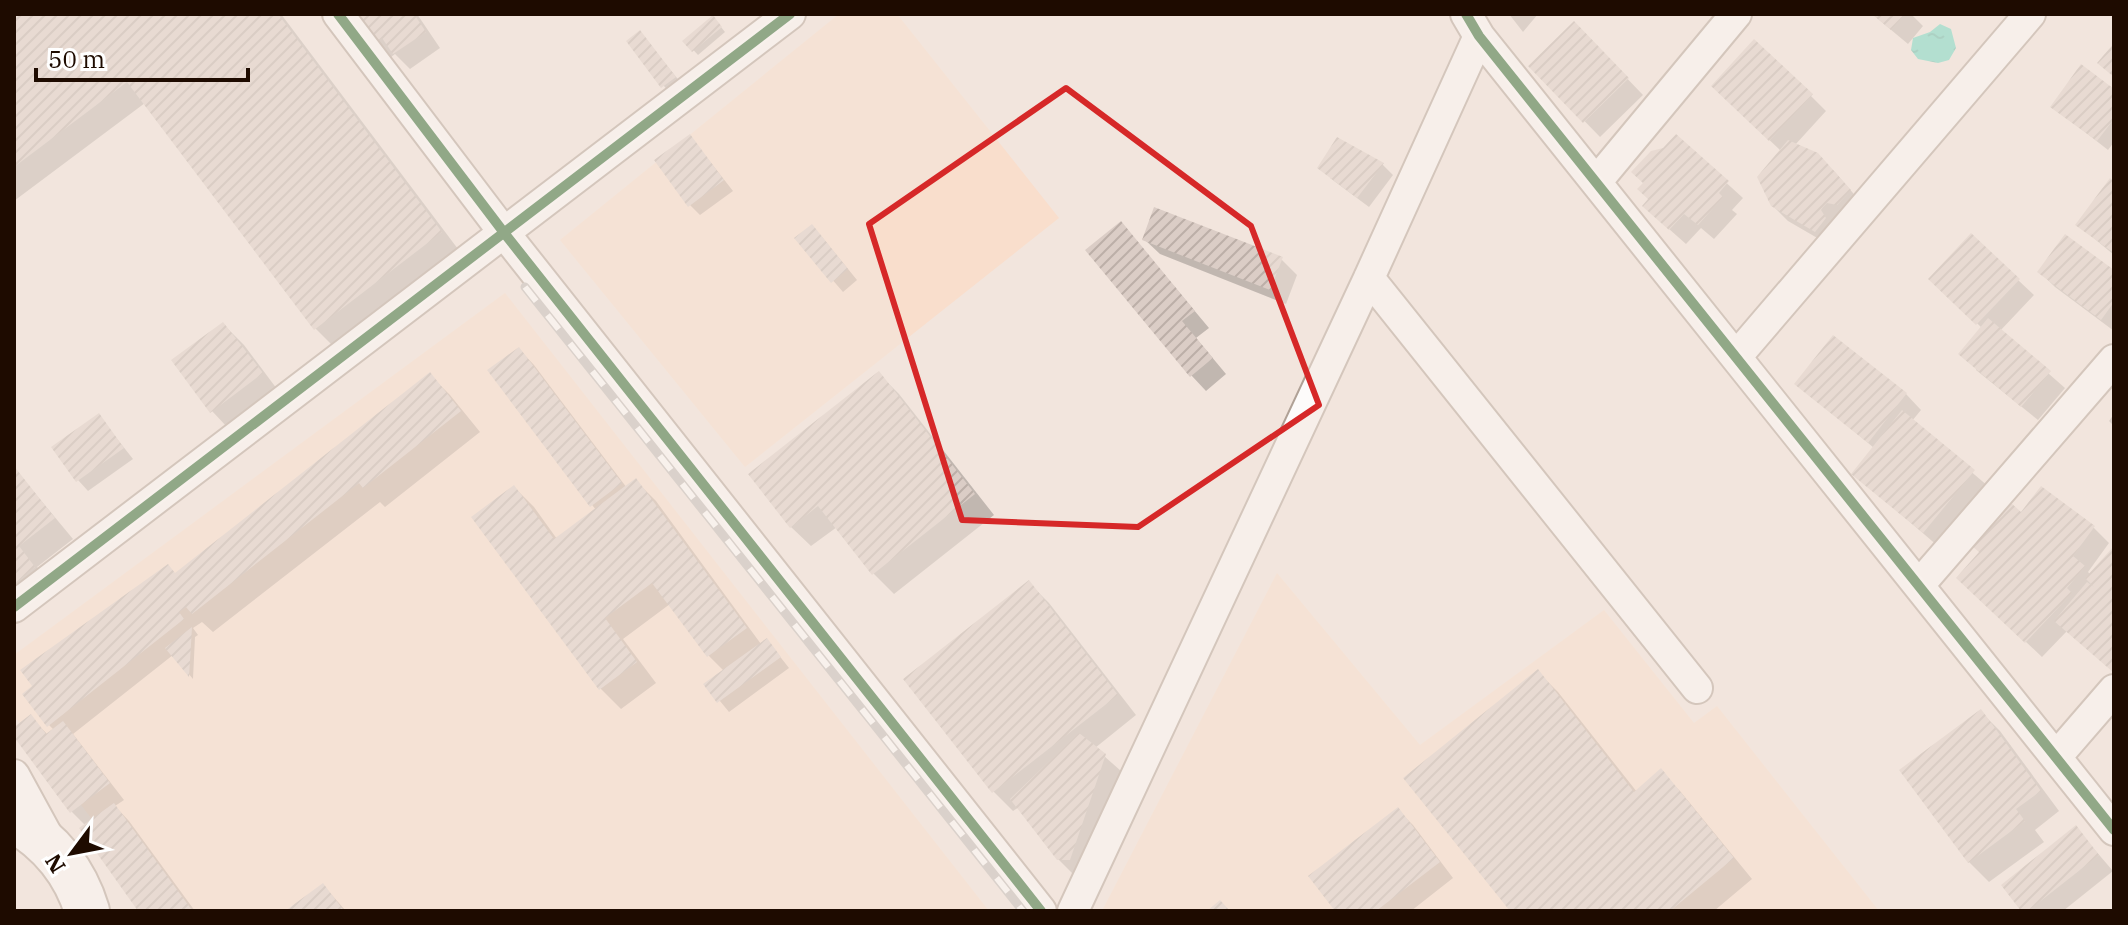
<svg xmlns="http://www.w3.org/2000/svg" width="2128" height="925" font-family="'IBM Plex Serif',serif">
	<style>
		.built { fill: #f9decc }
		.water { fill: url(#water-ripples) }
		.shadow { fill: #0003 }
		.building { fill: url(#building-hatch) }
		.lines { fill: none; stroke-linecap: round; stroke-linejoin: round }
		.minor-casing { stroke: #b0a196; stroke-width: 34 }
		.trunk-casing { stroke: #b0a196; stroke-width: 48 }
		.minor { stroke: #fdfbfa; stroke-width: 30 }
		.trunk { stroke: #fdfbfa; stroke-width: 44 }
		.rail-casing { stroke: #bdb9b6; stroke-width: 9 }
		.rail { stroke: #fff; stroke-width: 6; stroke-dasharray: 18; stroke-linecap: butt }
		.cycleway-casing { stroke: #fff; stroke-width: 15 }
		.cycleway { stroke: #1b5e20; stroke-width: 10 }
		.marked { fill: none; stroke: #d62828; stroke-width: 6; stroke-linejoin: round }
	</style>
	<defs>
		<pattern id="water-ripples" width="26" height="14" patternUnits="userSpaceOnUse" patternTransform="scale(2)"><rect width="26" height="14" fill="#66d8c2"/><path d="M2 4q2-2 4 0t4 0M15 11q2-2 4 0t4 0" fill="none" stroke="#58b8a5"/></pattern>
		<pattern id="building-hatch" width="6" height="6" patternUnits="userSpaceOnUse" patternTransform="scale(2)"><rect width="6" height="6" fill="#dbcdc6"/><path d="M-1 1l2-2M0 6l6-6M5 7l2-2" fill="none" stroke="#bcafa8"/></pattern>
	</defs>
	<rect width="100%" height="100%" fill="#f2e5dd"/>
	<path class="built" d="M839 14H897L1059 218 745 467 560 240Z
		M505 293 989 911H161L14 716V655Z
		M1277 573 1420 745 1604 610 1694 723 1717 706 1879 911H1102Z"/>
	<path class="water" d="M1940 24 1951 29 1956 48 1949 60 1938 63 1918 59 1911 50 1913 38 1930 32Z"/>
	<path class="shadow" d="M14 14H281L461 253 335 348 315 328 145 103 14 201Z
		M349 14H417L440 48 410 69 395 54 386 61Z
		M1509 14H1538L1523 32Z
		M1872 14H1911L1923 26 1908 44Z
		M717 22 725 32 698 55 685 41Z
		M1574 23 1643 95 1600 137 1531 66Z
		M640 32 685 88 673 97 628 42Z
		M2114 91V142L2108 150 2053 107Z
		M1811 96 1826 111 1795 145 1834 171 1865 207 1831 246 1788 221 1772 205 1781 151 1729 102Z
		M690 136 733 191 700 215 690 205Z
		M1676 137 1743 198 1732 210 1737 214 1714 239 1701 228 1686 244 1660 221 1651 199 1645 183 1664 150Z
		M1338 140 1383 165 1393 175 1369 207 1330 178Z
		M2114 184V255L2078 225Z
		M1121 223 1209 328 1196 338 1226 374 1206 391 1191 375Z
		M822 237 857 280 843 292 797 239Z
		M1144 239 1281 259 1297 275 1286 304 1160 254Z
		M2040 272 2114 273V331L2055 287Z
		M1931 279 2018 280 2034 295 2000 331 2065 388 2038 420 1976 370 1982 328Z
		M223 324 244 345 277 389 227 427 212 411Z
		M519 349 534 365 627 488 636 481 656 501 761 644 767 640 789 668 729 712 706 684 724 671 709 656 670 604 623 639 656 683 621 709 601 689 514 487 534 507 557 539 596 510 490 371Z
		M879 374 899 394 994 515 894 594 874 574 837 527 811 546 791 527Z
		M430 375 450 395 480 432 385 507 380 502 213 632 202 622 193 628 198 635 195 637 193 679 173 655 73 734 124 800 115 806 129 821 195 911H141L86 826 72 812 14 734V730L31 717 48 735 54 730 49 725 176 575Z
		M1797 383 1906 394 1921 410 1912 421 1989 487 1939 547 1853 473 1874 448Z
		M2114 414V426L2109 421Z
		M99 416 133 459 88 491 78 480Z
		M14 468 73 539 37 567 54 588 14 620Z
		M2041 489 2094 528 2109 543 2088 572 2091 575 2114 549V672L2067 631 2042 657 1974 593Z
		M1029 583 1049 603 1136 715 1095 748 1121 771 1085 875H1074L1058 859 1019 807 1013 811 993 791Z
		M1538 672 1558 692 1637 792 1660 771 1680 791 1752 879 1714 911H1513Z
		M1980 711 2000 731 2059 811 2035 830 2044 842 1989 882 1969 862Z
		M1398 810 1413 825 1453 878 1411 911H1337Z
		M2076 828 2113 871 2063 911H2024Z
		M323 885 346 911H289Z"/>
	<path class="building" d="M14 14H278L442 232 314 330 127 82 14 167Z
		M347 14H414L426 32 393 54 382 38 369 47Z
		M1872 14H1905L1891 30Z
		M713 15 722 27 692 52 682 41Z
		M1574 21 1629 78 1583 123 1528 66Z
		M640 30 676 77 661 88 626 41Z
		M1754 39 1813 94 1769 141 1711 86Z
		M2114 43V77L2097 63Z
		M2081 64 2114 89V119L2097 141 2050 107Z
		M690 134 724 180 688 207 654 160Z
		M1676 134 1729 181 1719 193 1723 197 1698 225 1684 214 1669 230 1642 206 1648 199 1637 189 1643 183 1631 172 1651 151 1663 148Z
		M1337 137 1384 163 1357 198 1317 168Z
		M1788 140 1818 153 1851 190 1837 205 1827 203 1823 207 1821 210 1826 218 1815 232 1771 206 1757 177Z
		M2110 178 2114 182V253L2075 225Z
		M1154 207 1283 257 1270 290 1142 240Z
		M1121 221 1195 311 1182 321 1213 358 1190 377 1085 250Z
		M812 224 848 269 831 283 794 238Z
		M1971 233 2020 279 1976 325 1928 279Z
		M2065 234 2114 270V302L2101 320 2037 272Z
		M1988 318 2051 371 2021 407 1958 354Z
		M223 322 263 373 210 413 171 360Z
		M1833 335 1907 393 1868 443 1794 384Z
		M519 347 622 483 590 507 487 370Z
		M879 371 975 494 872 575 818 506 790 528 748 474Z
		M430 372 461 411 363 488 359 483 192 614 186 607 179 612 184 619 47 727 22 694 32 686 20 670 168 564 175 573Z
		M1902 410 1975 470 1923 533 1851 474Z
		M99 413 124 448 76 482 51 447Z
		M14 466 55 518 19 546 35 567 14 584Z
		M636 478 747 628 707 657 652 583 605 618 637 662 599 690 471 517 514 485 554 539Z
		M2041 486 2095 526 2073 556 2085 566 2067 588 2072 593 2025 643 1956 578 1979 552 1972 546 2010 502 2021 512Z
		M2114 546V673L2054 621 2087 582 2094 587 2085 578Z
		M1029 580 1118 695 992 793 903 679Z
		M192 627 189 677 165 648Z
		M767 638 781 657 717 703 703 684Z
		M1538 669 1634 792 1661 768 1734 858 1670 911H1510L1403 778Z
		M1981 709 2041 791 2016 809 2025 821 1968 863 1899 770Z
		M31 714 46 734 63 721 110 783 70 813 14 737V727Z
		M1079 733 1106 754 1070 860H1057L1010 799Z
		M114 803 191 909 189 911H138L79 828Z
		M1398 807 1440 862 1376 911H1335L1308 876Z
		M2076 825 2099 855 2028 911H2021L2001 885Z
		M323 883 344 911H285Z
		M1220 900 1230 911H1207Z"/>
	<g class="lines">
		<g class="minor-casing">
			<path id="minor" d="M338 14 505 234 1041 911
				M1466 14 1479 36 2114 830
				M1597 181 1736 14
				M1369 278 1697 688
				M1736 357 2030 14
				M1919 585 2114 360
				M14 607 790 14
				M2056 757 2114 690
				M14 775 49 839
				M1073 911 1369 278 1479 36"/>
		</g>
		<g class="trunk-casing">
			<path id="trunk" d="M14 820C50 841 75 871 87 911"/>
		</g>
		<use href="#minor" class="minor"/>
		<use href="#trunk" class="trunk"/>
		<g class="rail-casing">
			<path id="rail" d="M525 287 1023 911"/>
		</g>
		<use href="#rail" class="rail"/>
		<g class="cycleway-casing">
			<path id="cycleway" d="M338 14 505 234 1041 911
				M1466 14 1479 36 2114 830
				M14 607 790 14"/>
		</g>
		<use href="#cycleway" class="cycleway"/>
	</g>
	<path d="M0 0H2128V925H0ZM1066 88 1251 226 1319 405 1138 527 962 520 869 224Z" fill="#f2e5dd" fill-opacity=".55" fill-rule="evenodd"/>
	<path class="marked" d="M1066 88 1251 226 1319 405 1138 527 962 520 869 224Z"/>
	<rect width="2128" height="925" fill="none" stroke="#1e0b00" stroke-width="32"/>
	<g transform="translate(72 853) rotate(238)" stroke="#ffffff" stroke-width="6" paint-order="stroke">
	<path d="M0-6L14 30L0 20L-14 30Z" fill="#1e0b00"/>
	<text y="-12" font-size="22" font-weight="bold" text-anchor="middle" fill="#1e0b00">N</text>
	</g>
	<path d="M36 68v12h212v-12" fill="none" stroke="#1e0b00" stroke-width="4"/>
	<text x="48" y="68" font-size="24" fill="#1e0b00" stroke="#ffffff" stroke-width="6" paint-order="stroke">50 m</text>
</svg>
